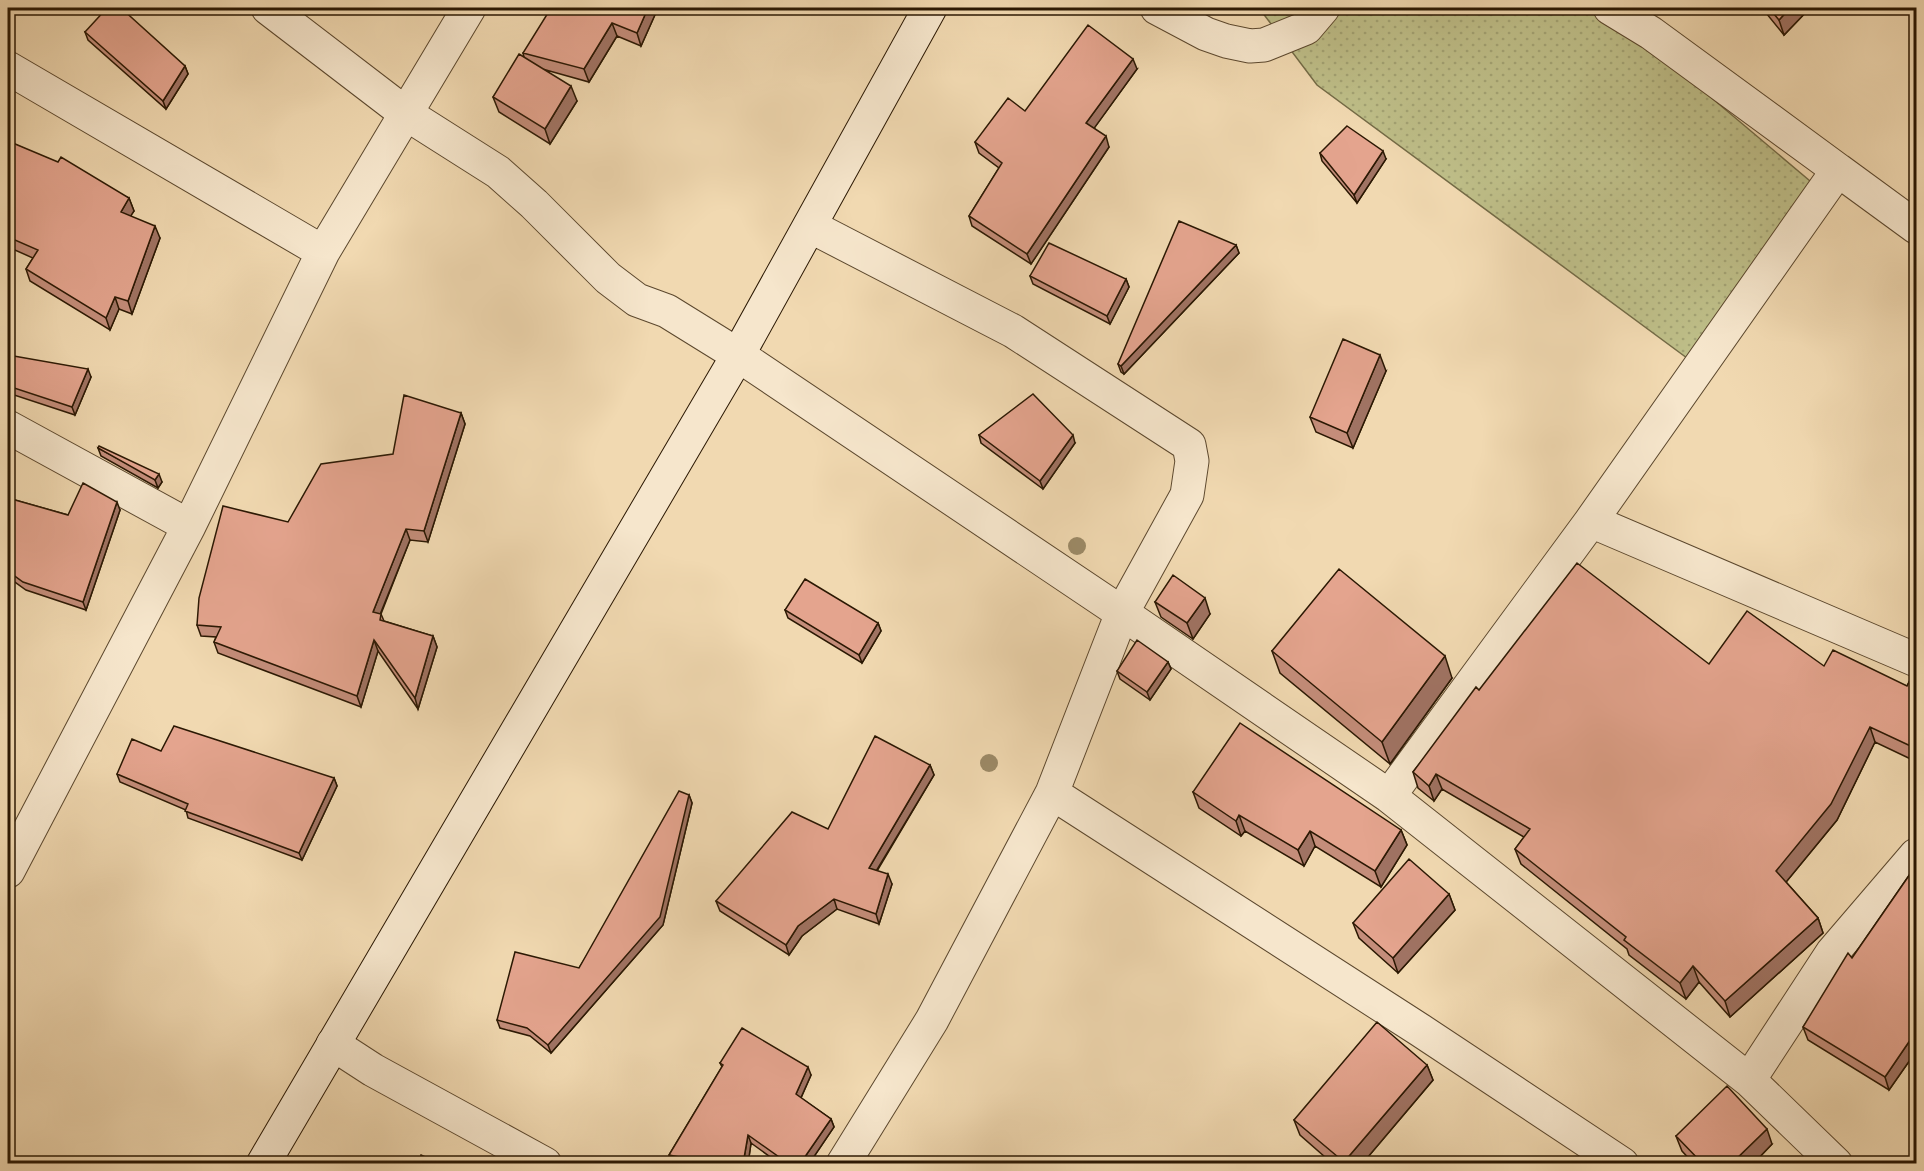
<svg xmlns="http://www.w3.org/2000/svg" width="1924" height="1171" font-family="'EB Garamond',serif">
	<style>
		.garden { fill: url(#garden-dots); stroke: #746b46; stroke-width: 1.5 }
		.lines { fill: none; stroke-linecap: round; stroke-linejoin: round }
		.street-casing { stroke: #5c482e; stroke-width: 35 }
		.secondary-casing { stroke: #2b1803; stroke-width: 35 }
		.street { stroke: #f6e6cc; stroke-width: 33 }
		.secondary { stroke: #f6e6cc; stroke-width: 33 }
		.tree { fill: #9c8a67 }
		.wall { fill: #c48d7a; stroke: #2b1803; stroke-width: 1.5 }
		.shaded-wall { fill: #a07363; stroke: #2b1803; stroke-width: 1.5 }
		.building { fill: #e4a48e; stroke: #2b1803; stroke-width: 1.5 }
	</style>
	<defs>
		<pattern id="garden-dots" width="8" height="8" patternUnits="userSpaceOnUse" patternTransform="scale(1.5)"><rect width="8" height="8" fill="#bebe88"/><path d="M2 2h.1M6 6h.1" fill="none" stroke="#a3a374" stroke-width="1.8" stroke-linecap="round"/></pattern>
	</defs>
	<rect width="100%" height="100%" fill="#f1d9b1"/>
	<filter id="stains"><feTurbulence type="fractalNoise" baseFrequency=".00333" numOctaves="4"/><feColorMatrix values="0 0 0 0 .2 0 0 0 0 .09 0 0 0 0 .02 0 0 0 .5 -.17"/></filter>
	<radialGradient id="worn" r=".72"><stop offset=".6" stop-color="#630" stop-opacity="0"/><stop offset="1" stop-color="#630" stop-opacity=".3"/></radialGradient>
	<path class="garden" d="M1259 8H1605L1816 186 1687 358 1317 85Z"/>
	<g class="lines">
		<g class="street-casing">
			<path id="street" d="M268 8 405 113 498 172 534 204 608 278 637 300 667 311 738 355 1122 613 1389 796 1749 1080 1836 1164
				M1157 8 1206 34 1226 41 1250 46 1264 45 1306 28 1323 8
				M1610 8 1651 33 1838 170
				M8 68 323 252
				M810 226 1013 331 1189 445 1192 461 1187 495 1122 613 1052 793 932 1020 843 1164
				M8 427 189 526
				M1591 521 1838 170 1916 227
				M1052 793 1420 1030 1622 1164
				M1389 796 1591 521 1916 660
				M8 871 189 526 323 252 469 8
				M333 1044 373 1070 545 1164
				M1749 1080 1832 953 1916 855"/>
		</g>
		<g class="secondary-casing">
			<path id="secondary" d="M263 1164 738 355 930 8"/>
		</g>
		<use href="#street" class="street"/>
		<use href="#secondary" class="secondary"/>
	</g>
	<g class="tree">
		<circle cx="1077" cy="546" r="9"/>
		<circle cx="989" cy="763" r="9"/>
	</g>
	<path class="wall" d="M658 8 641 46 617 36 589 82 546 70 577 101 550 144 499 112 493 97 524 57 523 53Z
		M1762 8H1810L1784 35Z
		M85 32 185 66 188 74 166 109 88 40Z
		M1137 69 1094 128 1109 147 1031 264 972 226 969 216 999 168 979 153 975 142 1025 111Z
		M8 141 129 198 134 211 130 216 160 238 132 314 119 309 110 330 30 281 26 269 33 258 8 247Z
		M1320 153 1386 159 1357 203 1322 161Z
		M1236 245 1239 253 1124 374 1121 372 1118 364Z
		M1030 276 1126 279 1129 287 1110 324 1033 284Z
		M8 355 91 377 75 415 8 393Z
		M1386 371 1353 448 1316 432 1310 417Z
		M461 413 465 424 428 542 410 540 381 614 384 621 433 636 437 647 418 709 378 651 361 707 218 653 214 642 216 637 201 636 197 625 288 522Z
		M979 435 1075 443 1043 489 981 443Z
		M98 448 162 482 158 488 101 456Z
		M8 498 68 515 120 510 86 610 26 590 8 577Z
		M1155 602 1210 614 1193 639 1161 617Z
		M785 610 878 623 881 631 862 663 788 618Z
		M1272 651 1452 678 1390 764 1280 673Z
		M1168 662 1171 669 1150 700 1120 679 1117 671Z
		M1709 664 1824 666 1907 686 1917 666V762L1875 742 1837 820 1786 882 1818 918 1823 933 1730 1017 1699 982 1686 999 1629 955 1627 949 1521 864 1515 849 1524 837 1442 789 1434 801 1418 788 1413 772 1479 690Z
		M161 751 334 778 337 786 302 860 188 818 186 810 120 782 117 774Z
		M930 765 934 775 877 871 892 884 879 924 837 909 802 936 789 955 720 911 716 901Z
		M1193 792 1401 830 1407 845 1381 887 1315 846 1304 866 1245 831 1241 836 1199 808Z
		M689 795 692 803 663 925 551 1053 530 1036 500 1028 497 1020 579 968Z
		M1917 864V1050L1889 1090 1808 1040 1803 1027 1852 958Z
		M1449 894 1455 910 1398 973 1359 938 1353 923Z
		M720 1063 811 1075 801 1098 831 1119 834 1127 809 1164H780L751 1143 748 1164H676L671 1163 669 1155 722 1067Z
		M1427 1065 1433 1080 1362 1164H1333L1300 1135 1294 1120Z
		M1676 1136 1772 1144 1753 1164H1694L1682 1151Z"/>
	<path class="shaded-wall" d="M648 8H658L641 46 637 33Z
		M1790 8H1810L1784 35 1779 20Z
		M612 23 617 36 589 82 584 69Z
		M1133 59 1137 69 1090 134 1086 123Z
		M185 66 188 74 166 109 163 101Z
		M571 86 577 101 550 144 545 129Z
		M1106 136 1109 147 1031 264 1027 254Z
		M1383 151 1386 159 1357 203 1354 195Z
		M129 198 134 211 125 225 121 212Z
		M155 226 160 238 132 314 128 301Z
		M1236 245 1239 253 1124 374 1121 366Z
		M1126 279 1129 287 1110 324 1107 316Z
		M115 297 119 309 110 330 106 318Z
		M1380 355 1386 371 1353 448 1347 433Z
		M88 369 91 377 75 415 72 407Z
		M461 413 465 424 428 542 424 531Z
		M1073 435 1075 443 1043 489 1040 481Z
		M159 474 162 482 158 488 155 480Z
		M117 502 120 510 86 610 83 602Z
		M406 529 410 540 377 622 373 612Z
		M1205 598 1210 614 1193 639 1187 623Z
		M878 623 881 631 862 663 859 655Z
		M433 636 437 647 418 709 415 698Z
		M374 640 378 651 361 707 357 696Z
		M1445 656 1452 678 1390 764 1382 742Z
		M1168 662 1171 669 1150 700 1147 692Z
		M1870 727 1875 742 1837 820 1782 887 1776 871Z
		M930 765 934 775 872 878 869 868Z
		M1436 774 1442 789 1434 801 1429 786Z
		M334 778 337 786 302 860 299 853Z
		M689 795 692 803 663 925 551 1053 548 1045Z
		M1239 815 1245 831 1241 836 1236 821Z
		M1401 830 1407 845 1381 887 1375 871Z
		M1310 831 1315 846 1304 866 1298 850Z
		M888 874 892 884 879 924 876 914Z
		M1449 894 1455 910 1398 973 1393 958Z
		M834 899 837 909 802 936 789 955 786 945 798 926Z
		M1818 918 1823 933 1730 1017 1725 1001Z
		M1693 966 1699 982 1686 999 1680 983Z
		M1917 1030V1050L1889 1090 1885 1077Z
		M1427 1065 1433 1080 1362 1164H1345L1344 1162Z
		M808 1067 811 1075 799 1102 796 1094Z
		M831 1119 834 1127 809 1164H800Z
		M1767 1129 1772 1144 1753 1164H1731Z
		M748 1135 751 1143 748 1164H743Z"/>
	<path class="building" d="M107 8H121L185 66 163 101 85 32Z
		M551 8H648L637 33 612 23 584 69 523 53Z
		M1769 8H1790L1779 20Z
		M1088 25 1133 59 1086 123 1106 136 1027 254 969 216 1002 163 975 142 1008 98 1025 111Z
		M519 54 571 86 545 129 493 97Z
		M1347 126 1383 151 1354 195 1320 153Z
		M8 141 58 162 61 157 129 198 121 212 155 226 128 301 115 297 106 318 26 269 38 250 8 237Z
		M1179 221 1236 245 1121 366 1118 364Z
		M1049 243 1126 279 1107 316 1030 276Z
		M1343 339 1380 355 1347 433 1310 417Z
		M8 355 88 369 72 407 8 386Z
		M1033 394 1073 435 1040 481 979 435Z
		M404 395 461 413 424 531 406 529 373 612 381 614 380 620 433 636 415 698 374 640 357 696 214 642 221 627 197 625 199 598 223 506 288 522 321 464 393 454Z
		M99 446 159 474 155 480 98 448Z
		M83 483 117 502 83 602 23 582 8 571V498L68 515Z
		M1577 563 1709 664 1747 611 1824 666 1833 650 1907 686 1917 666V749L1870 727 1831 804 1776 871 1818 918 1725 1001 1693 966 1680 983 1624 940 1626 937 1515 849 1530 829 1436 774 1429 786 1413 772 1476 687 1479 690Z
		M1339 569 1445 656 1382 742 1272 651Z
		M1173 575 1205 598 1187 623 1155 602Z
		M805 579 878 623 859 655 785 610Z
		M1137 640 1168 662 1147 692 1117 671Z
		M1240 723 1401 830 1375 871 1310 831 1298 850 1239 815 1236 821 1193 792Z
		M174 726 334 778 299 853 185 811 188 804 117 774 132 739 161 751Z
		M875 736 930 765 869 868 888 874 876 914 834 899 798 926 786 945 716 901 792 812 828 829Z
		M679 791 689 795 660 917 548 1045 527 1028 497 1020 515 952 579 968Z
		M1409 859 1449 894 1393 958 1353 923Z
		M1917 864V1030L1885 1077 1803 1027 1848 953 1852 958Z
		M1377 1022 1427 1065 1344 1162 1294 1120Z
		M742 1028 808 1067 796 1094 831 1119 800 1164H789L748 1135 743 1164H715L669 1155 723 1065 720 1063Z
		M1727 1086 1767 1129 1731 1164H1703L1676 1136Z
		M421 1155 440 1164H418Z"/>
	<rect width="1924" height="1171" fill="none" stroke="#f1d9b1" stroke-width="30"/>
	<rect x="9" y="9" width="1906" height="1153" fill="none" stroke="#2b1803" stroke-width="3"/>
	<rect x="15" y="15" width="1894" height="1141" fill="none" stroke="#2b1803" stroke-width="1.5"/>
	<rect width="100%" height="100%" filter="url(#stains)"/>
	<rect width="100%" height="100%" fill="url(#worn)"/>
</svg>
